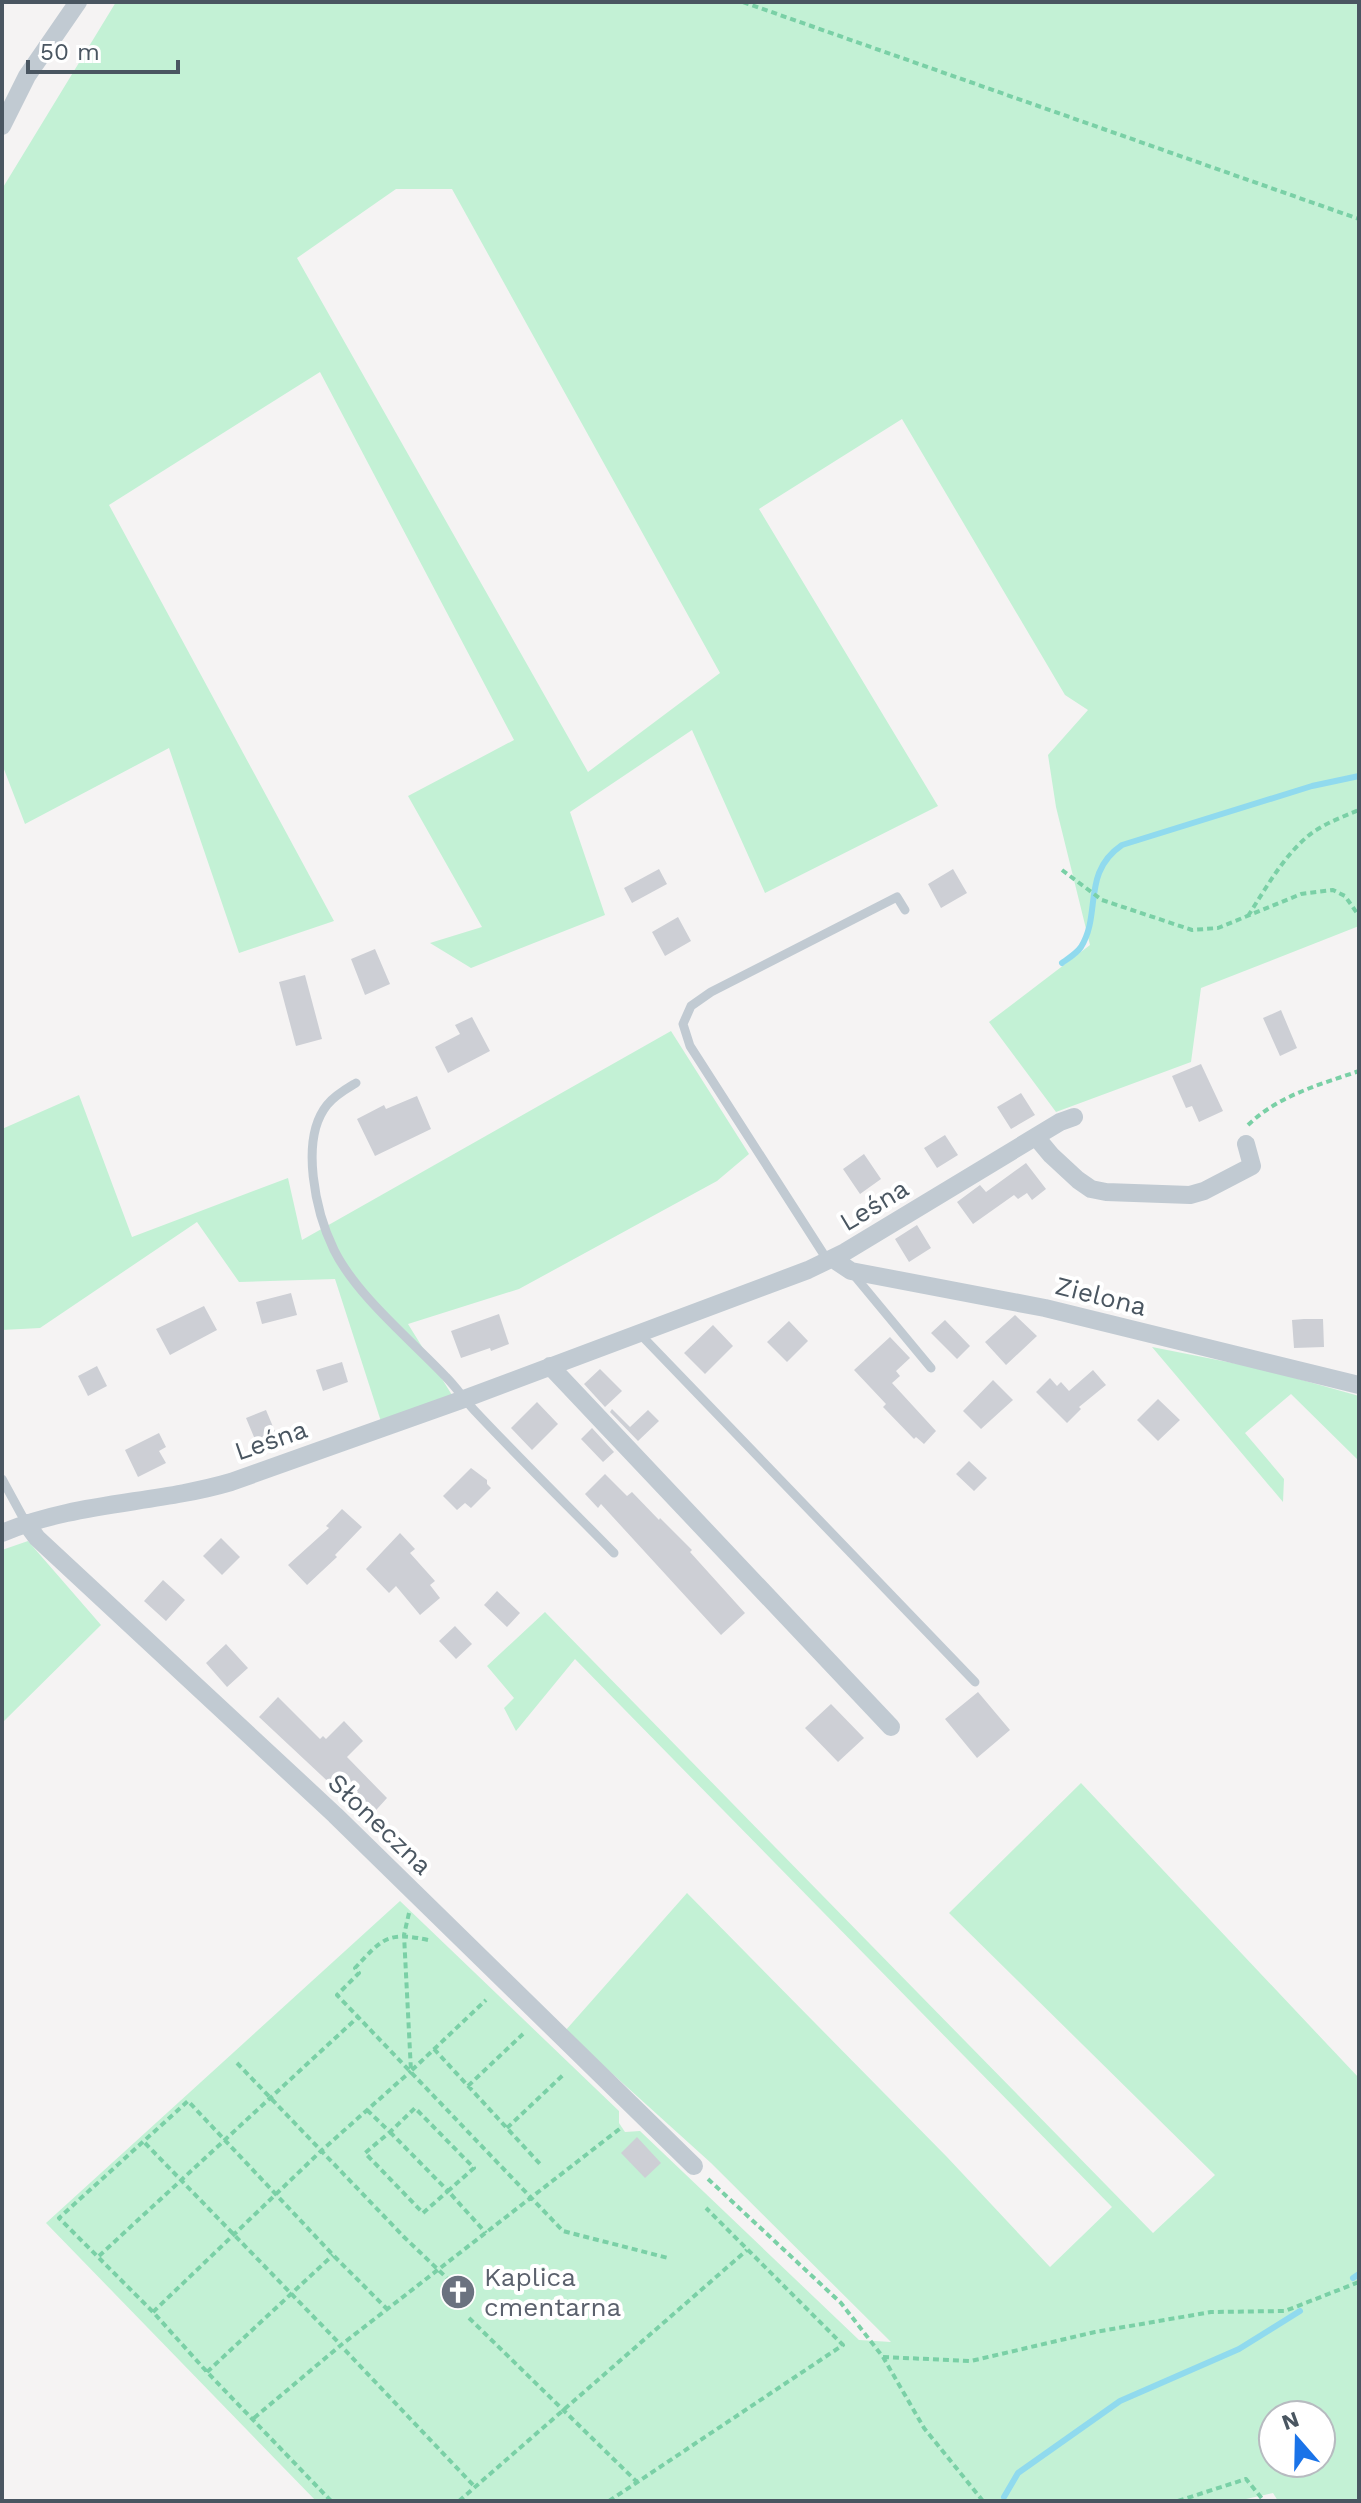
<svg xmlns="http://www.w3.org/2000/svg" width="1361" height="2503" font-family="'Work Sans',sans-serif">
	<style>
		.green { fill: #c3f1d5; fill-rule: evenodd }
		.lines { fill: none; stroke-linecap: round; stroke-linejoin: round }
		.stream { stroke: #90daee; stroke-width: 6 }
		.building { fill: #cdcfd5 }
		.path { stroke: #7ad0a6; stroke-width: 4; stroke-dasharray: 6 4; stroke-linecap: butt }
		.lane { stroke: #c1cad2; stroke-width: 9 }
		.street { stroke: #c1cad2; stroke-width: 18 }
		.labels { text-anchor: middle; stroke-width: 8; stroke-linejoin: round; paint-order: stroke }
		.street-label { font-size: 26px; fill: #4a5661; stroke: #fff }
		.worship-label { font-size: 26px; fill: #5b616d; stroke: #fff; text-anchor: start }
	</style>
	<rect width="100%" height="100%" fill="#f5f3f3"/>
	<path class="green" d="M116 2H1359V926L1201 988 1191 1062 1056 1112 989 1022 1090 945 1056 807 1048 755 1088 710 1065 695 902 419 759 509 938 806 765 893 692 730 570 812 605 915 471 968 430 943 482 927 408 796 514 740 320 372 109 505 334 921 239 953 169 748 25 824 2 764V189ZM396 189H452L720 673 588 772 297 258Z
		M671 1031 749 1154 717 1181 519 1289 408 1324 460 1408 385 1434 335 1279 239 1282 197 1222 40 1328 2 1330V1129L79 1095 132 1237 288 1178 302 1240Z
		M1152 1347 1263 1369 1359 1396V1461L1291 1394 1245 1433 1284 1479 1283 1502Z
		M28 1541 101 1625 2 1723V1550Z
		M545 1612 1153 2233 1215 2175 949 1913 1081 1783 1359 2078V2501H1278L1273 2493 1237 2501H316L46 2223 400 1901 619 2111V2123L625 2132 640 2131 859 2340 891 2342 711 2163 565 2031 687 1893 947 2157 1050 2267 1112 2207 575 1659 516 1731 504 1708 514 1698 487 1666ZM1273 2415H1321V2463H1273Z"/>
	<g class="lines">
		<path class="stream" d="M1062 963C1069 958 1077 953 1081 947 1102 913 1081 873 1122 845L1312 786 1359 776
			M1353 2278 1359 2274
			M1004 2497 1018 2473 1120 2401 1239 2349 1300 2311"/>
	</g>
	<path class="building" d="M659 869 667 884 632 903 624 888Z
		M953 869 967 893 941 908 928 884Z
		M678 917 691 941 665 956 652 932Z
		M375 949 390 984 365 995 351 959Z
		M305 975 322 1039 296 1046 279 982Z
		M1281 1010 1297 1048 1280 1056 1263 1018Z
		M472 1017 490 1051 448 1073 435 1047 460 1034 455 1025Z
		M1201 1064 1223 1111 1199 1122 1192 1106 1186 1108 1172 1076Z
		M1021 1093 1035 1115 1011 1129 997 1107Z
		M417 1096 431 1129 375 1156 357 1119 384 1105 386 1109Z
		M945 1135 958 1155 937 1168 924 1148Z
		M864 1154 881 1179 860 1194 843 1169Z
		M1026 1163 1046 1189 1032 1200 1027 1193 1018 1199 1014 1195 973 1224 957 1202 980 1185 986 1192Z
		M917 1225 931 1248 909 1262 895 1239Z
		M291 1293 297 1315 262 1324 256 1302Z
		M204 1306 217 1330 170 1355 156 1329Z
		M499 1314 509 1344 491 1351 490 1348 461 1358 451 1331Z
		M1015 1315 1037 1336 1006 1365 985 1342Z
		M1304 1319H1323L1324 1347 1294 1348 1292 1320Z
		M945 1320 970 1346 957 1359 931 1333Z
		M789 1321 808 1341 787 1362 767 1342Z
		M713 1325 733 1346 705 1374 684 1353Z
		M890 1337 910 1358 896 1371 900 1376 892 1383 936 1431 924 1444 916 1437 914 1439 883 1407 886 1404 854 1370Z
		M342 1362 348 1382 323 1391 316 1370Z
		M97 1366 107 1386 88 1396 78 1376Z
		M600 1369 622 1391 605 1407 584 1384Z
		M1093 1370 1106 1385 1079 1407 1081 1409 1067 1423 1036 1392 1050 1378 1057 1386 1061 1382 1069 1391Z
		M993 1380 1013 1400 981 1429 963 1411Z
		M1158 1399 1180 1420 1158 1441 1137 1420Z
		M537 1402 558 1424 532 1450 511 1428Z
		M612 1409 630 1427 648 1410 659 1421 638 1441 610 1412Z
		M266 1410 279 1441 259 1449 246 1418Z
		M592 1428 614 1452 603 1462 581 1439Z
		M159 1433 166 1447 159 1451 166 1463 138 1477 125 1450Z
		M969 1461 987 1478 974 1491 956 1474Z
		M471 1468 487 1480V1484L491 1488 471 1508 465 1503 457 1510 443 1496Z
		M605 1474 627 1496 632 1492 659 1520 660 1518 692 1550 690 1552 745 1613 721 1635 601 1504 598 1508 585 1494Z
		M342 1509 362 1527 335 1555 337 1557 307 1585 288 1565 329 1528 326 1526Z
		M400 1533 415 1549 410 1553 435 1581 430 1585 440 1598 420 1615 396 1586 389 1593 366 1569Z
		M221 1538 240 1557 222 1575 203 1556Z
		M163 1580 185 1600 166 1621 144 1601Z
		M497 1591 520 1613 507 1627 484 1605Z
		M455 1626 472 1644 456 1659 439 1641Z
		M226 1644 248 1668 227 1687 206 1663Z
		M978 1692 1010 1730 977 1758 945 1719Z
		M278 1697 320 1739 323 1736 326 1739 344 1721 363 1741 347 1757 387 1798 368 1819 259 1717Z
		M831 1704 864 1738 838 1762 805 1728Z
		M637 2137 661 2163 645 2178 621 2153Z
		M457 2277 473 2297 460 2307 444 2286Z"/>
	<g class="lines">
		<path class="path" d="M743 2 1359 219
			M1062 870 1102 900 1192 930 1218 928 1301 894 1333 890 1345 896 1359 916
			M1248 916C1266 888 1283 857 1308 836 1323 824 1342 817 1359 810
			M1248 1125C1279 1095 1319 1085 1359 1071
			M409 1913 404 1935 411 2071 486 2000
			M428 1940C387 1931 382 1939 355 1968L359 1973 337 1995 563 2231 668 2258
			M434 2049 540 2164
			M237 2063 404 2237 450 2281
			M468 2086 523 2034
			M367 2110 390 2132 415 2108 474 2168 448 2191 486 2233
			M507 2128 563 2075
			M390 2132 448 2191 423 2213 365 2153Z
			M145 2143 341 2345
			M708 2179 841 2303 883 2357 924 2428 983 2501
			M99 2256 358 2017
			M153 2312 321 2151 411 2071
			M469 2318 637 2482
			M345 2350 475 2487
			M883 2357 971 2361 1095 2332 1211 2312 1285 2311 1359 2282
			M207 2372 333 2255
			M254 2418 341 2345 622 2127
			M331 2501 207 2372 153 2312 59 2218 188 2101 333 2255 387 2309
			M459 2501 747 2250
			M609 2501 843 2345 706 2208
			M1178 2501 1246 2479 1264 2501"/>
		<path class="lane" d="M356 1083C346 1089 335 1095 327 1105 299 1140 316 1213 334 1250 357 1296 411 1340 446 1377 456 1387 464 1399 474 1410 519 1458 567 1505 614 1553
			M828 1261 690 1046 683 1024 691 1006 711 992 897 897 905 910
			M853 1274 931 1368
			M639 1333 975 1682
			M2 1479 26 1523"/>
		<path class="street" d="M2 126 27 76 78 2
			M1036 1137 1051 1155 1078 1180 1091 1189 1106 1192 1190 1195 1204 1191 1252 1166 1246 1144
			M833 1259 851 1271 1045 1308 1359 1385
			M550 1366 891 1727
			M26 1523 37 1538 335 1815 694 2166
			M2 1533C74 1502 156 1504 231 1482L464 1399 808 1270 845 1252 1060 1122 1074 1117"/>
	</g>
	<defs>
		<g id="church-disc" transform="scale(1.8)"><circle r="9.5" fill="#6b7280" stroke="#fff"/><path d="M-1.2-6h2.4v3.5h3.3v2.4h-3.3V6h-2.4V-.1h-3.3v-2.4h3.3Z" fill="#fff"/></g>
	</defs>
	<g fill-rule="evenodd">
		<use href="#church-disc" x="458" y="2292"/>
	</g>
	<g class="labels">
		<g class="street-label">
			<text transform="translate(874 1205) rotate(-31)" y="9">Leśna</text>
			<text transform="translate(1101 1296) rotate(14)" y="9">Zielona</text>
			<text transform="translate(271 1440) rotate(-19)" y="9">Leśna</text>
			<text transform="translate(380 1824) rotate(44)" y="9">Słoneczna</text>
		</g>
		<g class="worship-label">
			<text x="484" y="2286">Kaplica<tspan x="484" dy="30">cmentarna</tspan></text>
		</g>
	</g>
	<rect width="1361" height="2503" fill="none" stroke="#4a5661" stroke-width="8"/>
	<g transform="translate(1297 2439) rotate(340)"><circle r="38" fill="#ffffff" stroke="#b7bbc0" stroke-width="2"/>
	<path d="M0-6L14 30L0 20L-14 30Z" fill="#1a73e8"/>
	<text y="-12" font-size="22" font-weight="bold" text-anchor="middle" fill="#4a5661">N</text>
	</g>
	<path d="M28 60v12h150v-12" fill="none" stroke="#4a5661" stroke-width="4"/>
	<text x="40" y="60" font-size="24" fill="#4a5661" stroke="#ffffff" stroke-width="6" paint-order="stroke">50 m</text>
</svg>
